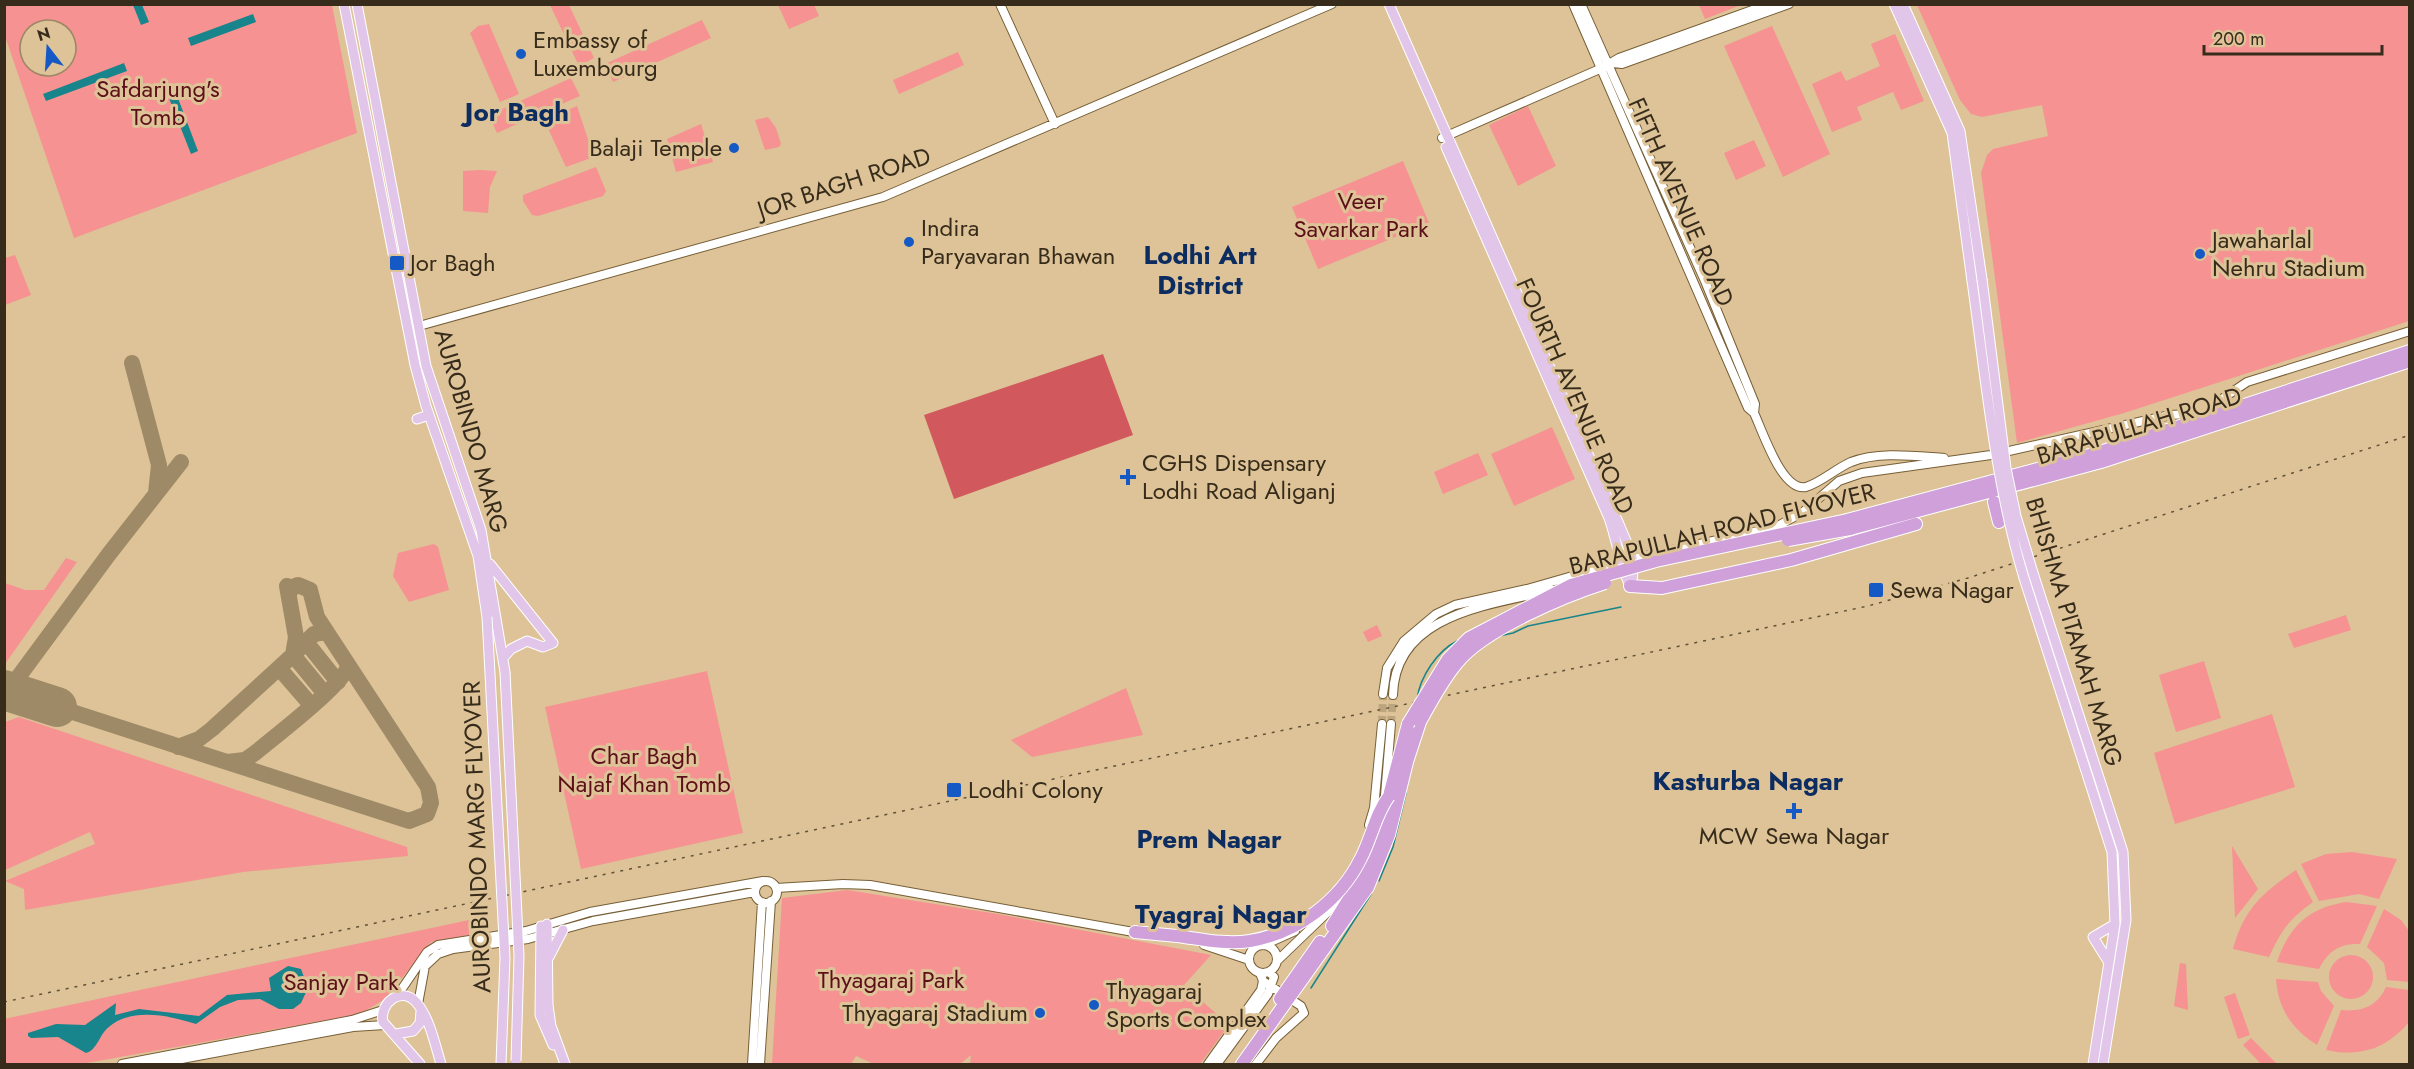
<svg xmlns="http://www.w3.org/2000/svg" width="2414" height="1069" font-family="Jost,sans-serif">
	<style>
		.green { fill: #f69292; fill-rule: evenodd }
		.forest { fill: #d1595e }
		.water { fill: #17858b }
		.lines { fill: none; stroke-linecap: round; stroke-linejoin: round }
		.stream { stroke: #17858b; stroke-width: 1.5 }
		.taxiway { stroke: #9f8a68; stroke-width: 16 }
		.runway { stroke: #9f8a68; stroke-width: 40 }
		.minor-tunnel { stroke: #bca57e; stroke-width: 8; stroke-dasharray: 8 4; stroke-linecap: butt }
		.minor-casing { stroke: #775f37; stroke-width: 10 }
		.major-casing { stroke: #fff; stroke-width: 11 }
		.highway-casing { stroke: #fff; stroke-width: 14 }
		.minor { stroke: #fff; stroke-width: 8 }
		.major { stroke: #e2c6e9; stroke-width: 9 }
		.highway { stroke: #cfa0da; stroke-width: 12 }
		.rail { stroke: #61523a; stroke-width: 1.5; stroke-dasharray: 3 6; stroke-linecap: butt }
		.major-bridge-casing { stroke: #fff; stroke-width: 11; stroke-linecap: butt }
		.highway-bridge-casing { stroke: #fff; stroke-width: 14; stroke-linecap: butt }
		.major-bridge { stroke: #e2c6e9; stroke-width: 9 }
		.highway-bridge { stroke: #cfa0da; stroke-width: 12 }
		.poi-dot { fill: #1559c4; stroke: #ddc397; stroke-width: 2 }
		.labels { text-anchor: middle; stroke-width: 6; stroke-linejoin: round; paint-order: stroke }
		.poi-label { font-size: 24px; fill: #372c1b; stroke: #ddc397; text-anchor: start }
		.park-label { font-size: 24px; fill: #5d0f19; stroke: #ddc397 }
		.street-label { font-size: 24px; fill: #372c1b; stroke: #ddc397 }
		.neighbourhood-label { font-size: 26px; font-weight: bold; fill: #0d2d61; stroke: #ddc397 }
	</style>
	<rect width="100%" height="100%" fill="#ddc397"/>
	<path class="green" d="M4 5H332L357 133 74 238 5 36ZM30 30H66V66H30Z
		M550 5H569L594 58 579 66Z
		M778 5H814L819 16 789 29Z
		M1699 5H1741L1705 19Z
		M1917 5H2409V321L2124 413 2017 443 1981 173 1987 155 1993 149 2048 136 2042 105 1982 117 1971 114 1960 100Z
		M702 20 711 38 613 82 605 64Z
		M489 24 519 94 500 102 470 33 478 26Z
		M1772 26 1830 154 1783 177 1724 46Z
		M1895 34 1924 101 1901 110 1893 92 1857 107 1862 120 1832 132 1812 84 1841 71 1846 81 1880 66 1871 44Z
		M958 52 964 65 899 94 893 80Z
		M571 78 580 96 497 133 489 115Z
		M577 106 594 157 566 167 544 120Z
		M1528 106 1556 166 1518 186 1489 125Z
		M768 117 776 128 781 144 779 147 765 150 755 120Z
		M701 124 713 162 676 172 667 139Z
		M1754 140 1766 166 1736 180 1724 153Z
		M1403 161 1429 223 1318 269 1292 207Z
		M596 167 606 191 603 196 538 216 532 215 523 201V195Z
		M480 170 497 171 490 187 488 213 463 211V171Z
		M15 255 31 295 5 305V258Z
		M1552 427 1575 479 1514 506 1491 454Z
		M1478 453 1488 475 1443 494 1434 472Z
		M434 544 438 547 449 590 409 602 393 576 398 553Z
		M66 558 77 562 5 664V583L25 590H44Z
		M2346 615 2351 630 2294 648 2288 634Z
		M1377 625 1382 636 1368 642 1363 632Z
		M2204 661 2221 718 2176 732 2159 675Z
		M707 671 743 833 581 869 545 707Z
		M1126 688 1143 735 1032 757 1011 740Z
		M2272 714 2295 787 2175 824 2154 753Z
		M19 717 407 847 408 856 243 872 25 910 24 889 5 881 95 844 90 832 5 870V722Z
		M2232 846 2258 889 2235 918Z
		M2352 852 2397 859 2379 899 2359 894 2319 901 2301 864 2326 854Z
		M2296 870 2313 902C2289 919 2281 931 2269 957L2233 949C2244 909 2262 893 2296 870Z
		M847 890 998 914 1211 955 1184 985 1229 1025 1200 1064H970L971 1055 960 1064H874L856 1056 851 1064H772L782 898Z
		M2347 902 2377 906 2360 944C2340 943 2328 951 2319 969L2277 962C2289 926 2310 907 2347 902Z
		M2384 909 2401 920 2409 931V982L2387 980 2384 963 2367 947Z
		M469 920V935L431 942 385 999 360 1014 81 1064H5L4 1019Z
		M2329 977a22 22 0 1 1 44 0a22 22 0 1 1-44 0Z
		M2180 963 2186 964 2188 1010 2174 1006Z
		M2276 979 2318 982 2321 991 2334 1006 2317 1045C2292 1029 2278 1009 2276 979Z
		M2386 987 2409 990C2410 999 2411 1010 2410 1019 2408 1025 2402 1030 2397 1034 2378 1052 2351 1056 2326 1050L2341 1010C2361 1012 2377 1007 2386 987Z
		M2235 993 2250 1035 2238 1039 2224 997Z
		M2251 1038 2277 1064H2261L2243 1045Z"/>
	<path class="forest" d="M1103 354 1133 435 954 499 924 415Z"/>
	<path class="water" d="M133 5H142L149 22 141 25Z
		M253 14 256 22 191 46 188 38Z
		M124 63 127 71 46 101 43 94Z
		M173 85 198 151 191 154 165 88Z
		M288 966 301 969 308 988 301 1003 293 1009H279L260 999 238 1000 220 1007 196 1024C168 1015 125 1006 104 1032 98 1040 95 1051 86 1053L58 1037 31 1038 28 1036V1033L56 1024 85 1025 116 1003 115 1015 139 1009 199 1016 227 995 271 991 269 978Z"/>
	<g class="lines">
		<path class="stream" d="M1499 636 1513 633 1528 626 1621 607
			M1417 699C1420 677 1437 651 1457 641
			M1379 881 1393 847 1406 793
			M1311 988 1371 894"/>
		<path class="taxiway" d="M132 363 159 465 156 493
			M306 642 338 682
			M279 668 311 705
			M8 691 109 554 181 462
			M325 694 293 655 314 634 326 632
			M57 707 409 821 427 814 431 803 428 787 317 617 310 590 298 585 293 587 289 593
			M178 747 199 739 212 729 293 655 296 637 287 586
			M227 762 245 760 255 753C272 739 345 683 348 666"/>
		<path class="runway" d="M4 690 57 707"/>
		<path class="minor-tunnel" d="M1382 724 1383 694
			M1391 724 1393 695"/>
		<g class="minor-casing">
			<path id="minor" d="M1000 4 1055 124
				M1573 4 1748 408 1754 413C1763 432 1782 492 1806 487 1822 482 1835 469 1851 462 1878 451 1915 456 1944 458
				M1581 4 1705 281 1755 404 1754 413
				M1613 63 1622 64 1789 4
				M1442 138 1602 68 1619 58 1769 4
				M419 326 883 197 1332 4
				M2207 418 2213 405 2247 382 2410 331
				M1383 694 1387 668 1404 641 1436 614 1455 605 1527 589 1632 559 1776 527 1803 512 1839 481 1862 473 1991 455 2170 415 2189 414 2199 420
				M1393 695C1395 613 1492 605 1553 590
				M1385 795 1391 724
				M1369 825 1374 808 1382 724
				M755 892a11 11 0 1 1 22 0a11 11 0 1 1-22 0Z
				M776 888 843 884 870 885 1139 933
				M1249 959a14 14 0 1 1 28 0a14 14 0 1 1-28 0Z
				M1204 945 1249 960
				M1264 945 1295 931
				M1277 961 1329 911 1346 891
				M397 996 427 952 438 945 526 931 590 912 763 881
				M418 1004 425 966 438 954 453 949 528 939 593 921 755 892
				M122 1064 352 1020 383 1010
				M155 1064 353 1027 385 1025
				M752 1064 762 902
				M760 1064 771 901
				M1208 1064 1261 990 1263 981 1260 973
				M1217 1064 1268 994 1274 977 1269 972
				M1256 1064 1276 1038 1304 1013 1301 1006 1263 981"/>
		</g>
		<g class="major-casing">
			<path id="major" d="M344 4 415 365 426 406 478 556 487 617
				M357 4 426 366 481 530 505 672
				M1389 4 1619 524C1628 547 1639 562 1630 586
				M1894 4 1952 133 1972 281
				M1903 4 1960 131 1982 279
				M1446 147 1609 518C1617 541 1620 565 1630 586
				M417 419 429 415
				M490 564 553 643 543 647 527 641 511 649 504 657
				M2034 576 2123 852 2126 920 2103 1064
				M2024 578 2112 852 2115 924 2093 1064
				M547 924 548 1005 551 1026 565 1064
				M541 926 540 1015 553 1045
				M549 957 563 930
				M2108 961 2093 937 2115 924
				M396 1034 413 1031 420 1023 421 1011
				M420 1064 383 1022C379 1003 401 986 416 1002 430 1018 435 1045 441 1064"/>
		</g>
		<g class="highway-casing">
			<path id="highway" d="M1994 502 1999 522
				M1847 520 2097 453 2410 351
				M1850 529 2101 462 2410 361
				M1630 586 1662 588 1791 560 1916 524
				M1332 926 1366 871 1375 849 1408 724
				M1135 932 1177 936
				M1280 999 1320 942
				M1242 1064 1368 887 1389 835 1407 762 1420 722"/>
		</g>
		<use href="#minor" class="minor"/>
		<use href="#major" class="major"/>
		<use href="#highway" class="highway"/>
		<path class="rail" d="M4 1002 1868 606 1968 578 2410 435"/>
		<g class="major-bridge-casing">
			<path id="major-bridge" d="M1982 279 2006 468 2016 516 2034 576
				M1972 281C1986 381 1995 482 2024 578
				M487 617 505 958 501 1064
				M505 672 519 956 516 1061"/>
		</g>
		<g class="highway-bridge-casing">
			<path id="highway-bridge" d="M1788 540 1850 529
				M1420 722C1431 702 1442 681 1457 663 1483 630 1564 596 1605 583
				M1408 724 1448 659 1469 638 1571 585 1656 561 1847 520
				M1177 936C1200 939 1226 945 1250 941 1297 933 1340 901 1361 858 1372 837 1375 815 1389 796"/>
		</g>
		<use href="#major-bridge" class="major-bridge"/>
		<use href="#highway-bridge" class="highway-bridge"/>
	</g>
	<g class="poi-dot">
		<circle cx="521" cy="54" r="6"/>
		<circle cx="734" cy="148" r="6"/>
		<circle cx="909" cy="242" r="6"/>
		<circle cx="2200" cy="254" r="6"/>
		<rect x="389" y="255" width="16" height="16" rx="3"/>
		<path d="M1125 468h6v6h6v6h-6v6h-6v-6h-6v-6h6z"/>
		<rect x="1868" y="582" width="16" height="16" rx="3"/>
		<rect x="946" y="782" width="16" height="16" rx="3"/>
		<path d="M1791 802h6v6h6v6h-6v6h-6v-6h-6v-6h6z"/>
		<circle cx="1094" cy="1005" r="6"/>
		<circle cx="1040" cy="1013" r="6"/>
	</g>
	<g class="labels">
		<g class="poi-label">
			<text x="533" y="48">Embassy of<tspan x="533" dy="28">Luxembourg</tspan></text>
			<text x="722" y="156" text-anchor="end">Balaji Temple</text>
			<text x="921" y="236">Indira<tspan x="921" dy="28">Paryavaran Bhawan</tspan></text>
			<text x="2212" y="248">Jawaharlal<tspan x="2212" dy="28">Nehru Stadium</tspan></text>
			<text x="410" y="271">Jor Bagh</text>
			<text x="1142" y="471">CGHS Dispensary<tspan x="1142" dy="28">Lodhi Road Aliganj</tspan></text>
			<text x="1890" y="598">Sewa Nagar</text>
			<text x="968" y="798">Lodhi Colony</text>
			<text x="1794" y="844" text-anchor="middle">MCW Sewa Nagar</text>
			<text x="1106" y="999">Thyagaraj<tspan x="1106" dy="28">Sports Complex</tspan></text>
			<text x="1028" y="1021" text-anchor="end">Thyagaraj Stadium</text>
		</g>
		<g class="park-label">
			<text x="158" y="97">Safdarjung's<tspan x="158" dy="28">Tomb</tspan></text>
			<text x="1361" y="209">Veer<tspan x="1361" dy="28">Savarkar Park</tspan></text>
			<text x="644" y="764">Char Bagh<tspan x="644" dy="28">Najaf Khan Tomb</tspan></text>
			<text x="891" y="988">Thyagaraj Park</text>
			<text x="341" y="990">Sanjay Park</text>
		</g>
		<g class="street-label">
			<text transform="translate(844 183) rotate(-18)" y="8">JOR BAGH ROAD</text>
			<text transform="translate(1681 202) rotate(66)" y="8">FIFTH AVENUE ROAD</text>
			<text transform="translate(1575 396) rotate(66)" y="8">FOURTH AVENUE ROAD</text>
			<text transform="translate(2139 426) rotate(-17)" y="8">BARAPULLAH ROAD</text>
			<text transform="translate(471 431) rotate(74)" y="8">AUROBINDO MARG</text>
			<text transform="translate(1722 529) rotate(-14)" y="8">BARAPULLAH ROAD FLYOVER</text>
			<text transform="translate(2074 632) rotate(73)" y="8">BHISHMA PITAMAH MARG</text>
			<text transform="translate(477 837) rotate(-92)" y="8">AUROBINDO MARG FLYOVER</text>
		</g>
		<g class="neighbourhood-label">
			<text x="517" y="121">Jor Bagh</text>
			<text x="1200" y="264">Lodhi Art<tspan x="1200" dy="30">District</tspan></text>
			<text x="1748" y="790">Kasturba Nagar</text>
			<text x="1209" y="848">Prem Nagar</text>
			<text x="1221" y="923">Tyagraj Nagar</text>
		</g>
	</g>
	<rect width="2414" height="1069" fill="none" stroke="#372c1b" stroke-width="12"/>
	<g transform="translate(48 48) rotate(343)"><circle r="28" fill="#ddc397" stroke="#9b8765" stroke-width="1.5"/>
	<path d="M0-4.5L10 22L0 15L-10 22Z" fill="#1559c4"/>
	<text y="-9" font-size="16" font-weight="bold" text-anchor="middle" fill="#372c1b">N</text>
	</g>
	<path d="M2204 45v9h178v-9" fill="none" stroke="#372c1b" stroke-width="3"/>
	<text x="2213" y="45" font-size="18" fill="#372c1b" stroke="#ddc397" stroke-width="4.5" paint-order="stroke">200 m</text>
</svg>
